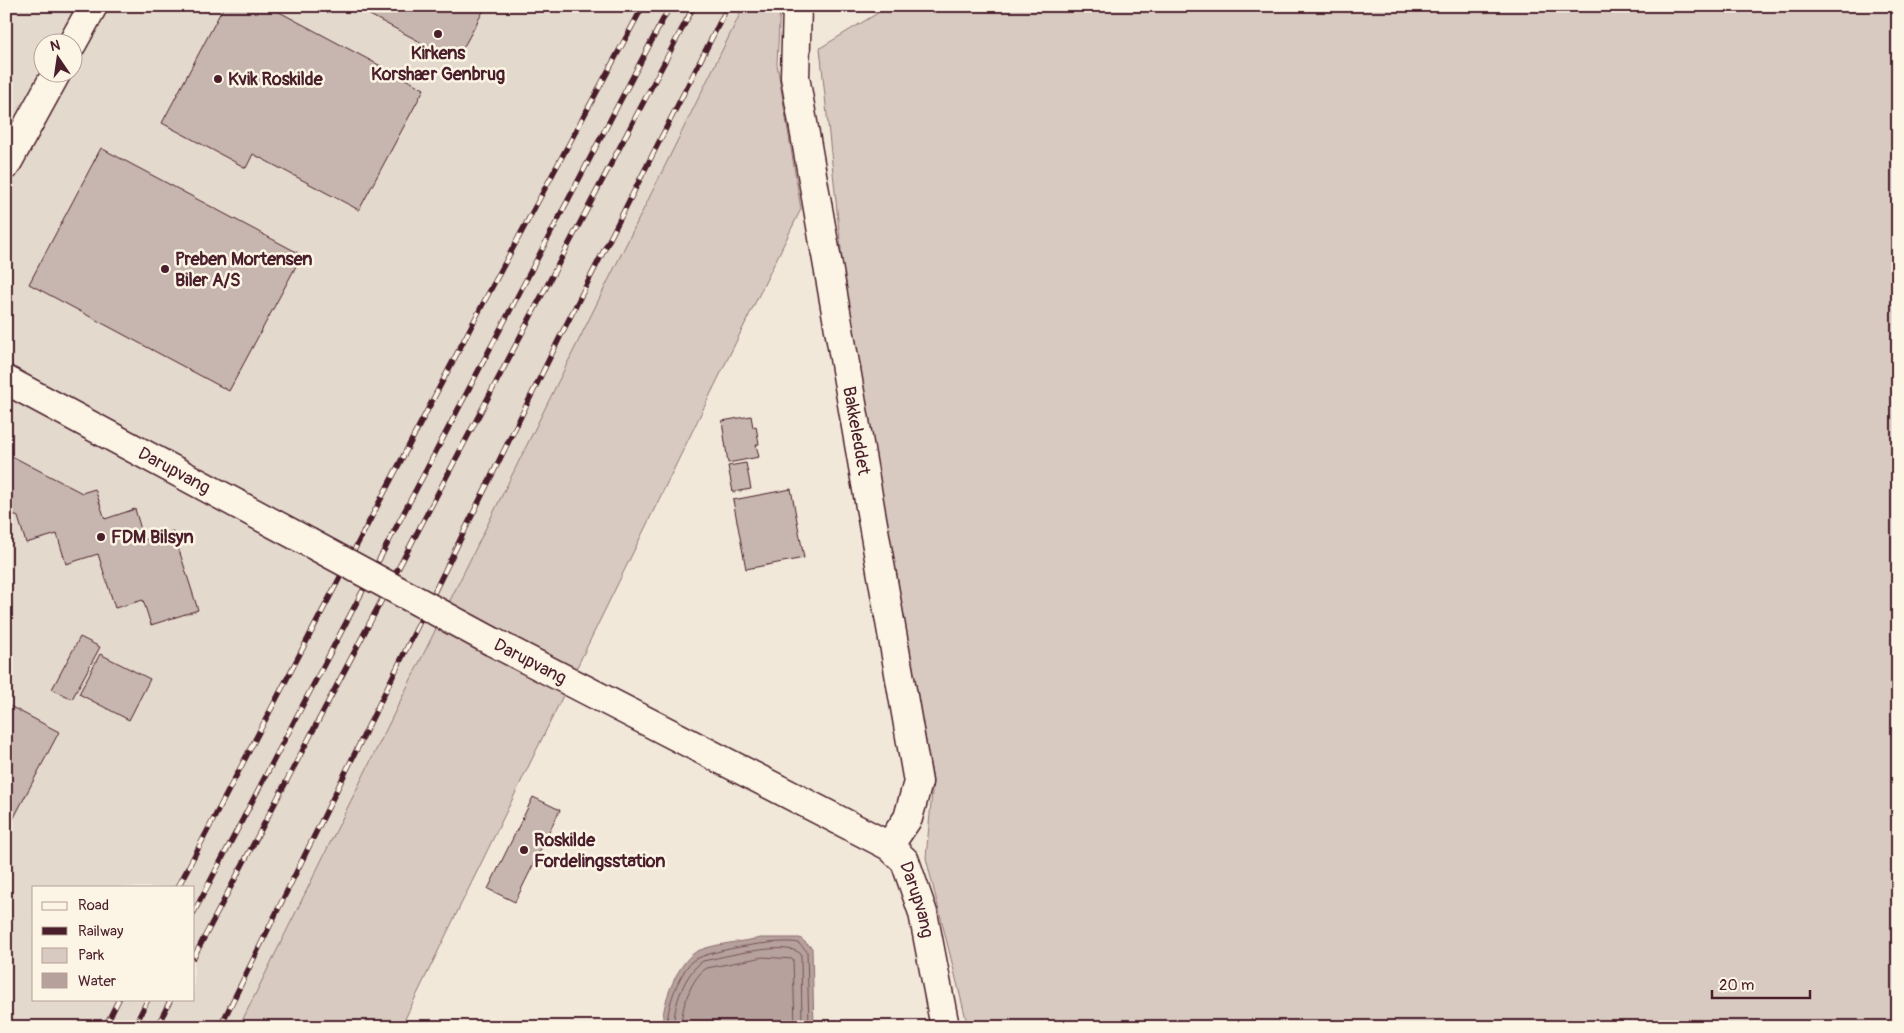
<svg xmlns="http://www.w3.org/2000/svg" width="1904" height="1033" font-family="Pangolin,sans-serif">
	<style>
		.built { fill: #e4d9cd; fill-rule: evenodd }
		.green { fill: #d8cac0; stroke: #917476 }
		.water { fill: #b6a19c; stroke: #8b6d6f }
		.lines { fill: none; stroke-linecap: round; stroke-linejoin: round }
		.shore { stroke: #755358; stroke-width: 1 }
		.building { fill: #c7b6af; stroke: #4a1f2b }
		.minor-casing { stroke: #4a1f2b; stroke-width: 31 }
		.minor { stroke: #fcf5e5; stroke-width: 28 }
		.rail-casing { stroke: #4a1f2b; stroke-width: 5.5 }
		.rail { stroke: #fcf5e5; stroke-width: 4; stroke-dasharray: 11; stroke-linecap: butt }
		.minor-bridge-casing { stroke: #4a1f2b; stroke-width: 31; stroke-linecap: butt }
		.minor-bridge { stroke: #fcf5e5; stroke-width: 28 }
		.poi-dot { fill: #4a1f2b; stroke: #fcf5e5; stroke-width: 2 }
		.labels { text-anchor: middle; stroke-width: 5; stroke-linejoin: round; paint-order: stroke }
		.poi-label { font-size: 18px; font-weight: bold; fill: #4a1f2b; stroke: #fcf5e5; text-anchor: start }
		.street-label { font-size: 18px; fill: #4a1f2b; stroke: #fcf5e5 }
	</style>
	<rect width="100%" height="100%" fill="#f1e8da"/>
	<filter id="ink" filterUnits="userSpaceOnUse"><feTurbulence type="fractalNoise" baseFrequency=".02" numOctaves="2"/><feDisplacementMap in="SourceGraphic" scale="10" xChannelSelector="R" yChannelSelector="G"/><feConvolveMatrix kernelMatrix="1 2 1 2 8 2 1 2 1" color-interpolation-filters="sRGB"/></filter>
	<g filter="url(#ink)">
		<path class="built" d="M17 6H744L239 1027H6V28ZM42 42H72V72H42ZM34 887H194V999H34Z"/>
		<path class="green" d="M744 6H780L777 64 801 209 401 1027H239Z
			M869 6H1898V1027H968L926 858 933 781 844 278 820 48 881 11Z"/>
		<path class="water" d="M761 938H800L812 948 814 1027H663C660 1006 679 957 700 950 719 943 741 942 761 938Z"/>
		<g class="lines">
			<path class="shore" d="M667 1027C667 1006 677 979 690 963 700 951 783 938 798 943 801 945 804 949 807 951L809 1027
				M674 1027C673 1005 685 973 703 961 723 957 786 940 801 954L802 1027
				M681 1027C681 1009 691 977 707 968L763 957 793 959 795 1027"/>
		</g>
		<path class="building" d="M224 6H268L424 89 359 210 253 154 246 168 162 123Z
			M353 6H486L456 61Z
			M101 148 302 255 229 391 29 284Z
			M751 416 753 427 756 426 759 444 756 445 759 457 728 463 722 421Z
			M6 453 82 493 95 489 105 519 135 509 144 540 173 531 198 610 151 625 143 600 115 608 98 554 66 564 57 534 26 543 18 517 6 511Z
			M746 463 751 489 733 492 728 466Z
			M791 489 804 558 746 569 733 500Z
			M80 637 100 647 72 699 52 689Z
			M100 654 150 679 129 720 79 694Z
			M6 704 59 732 9 827 6 825Z
			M533 797 560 810 515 902 488 889Z"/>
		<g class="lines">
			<g class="minor-casing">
				<g id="minor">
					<path id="s1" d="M797 6 795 77 918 782 908 818 889 846"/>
					<path d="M72 44 93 6"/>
					<path d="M6 165 57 72"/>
					<path id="s2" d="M6 380 308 542"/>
					<path id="s3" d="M493 642 889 846 905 861 923 913 945 1027"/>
				</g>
			</g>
			<use href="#minor" class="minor"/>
			<g class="rail-casing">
				<path id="rail" d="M178 887 485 300 643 6
					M194 912 670 6
					M194 957 694 6
					M105 1027 119 999
					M134 1027 148 999
					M157 1027 171 999
					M220 1027 560 337 728 6"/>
			</g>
			<use href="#rail" class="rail"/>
			<g class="minor-bridge-casing">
				<path id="minor-bridge" d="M308 542 493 642"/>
			</g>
			<use href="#minor-bridge" class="minor-bridge"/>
		</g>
	</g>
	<g class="poi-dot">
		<circle cx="438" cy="34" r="5"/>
		<circle cx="218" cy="79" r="5"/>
		<circle cx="165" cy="269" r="5"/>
		<circle cx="101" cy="537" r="5"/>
		<circle cx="524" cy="850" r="5"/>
	</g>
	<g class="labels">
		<g class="poi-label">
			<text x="438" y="59" text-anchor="middle">Kirkens<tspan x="438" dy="21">Korshær Genbrug</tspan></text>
			<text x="228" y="85">Kvik Roskilde</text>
			<text x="175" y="265">Preben Mortensen<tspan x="175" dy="21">Biler A/S</tspan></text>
			<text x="111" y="543">FDM Bilsyn</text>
			<text x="534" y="846">Roskilde<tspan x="534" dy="21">Fordelingsstation</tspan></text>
		</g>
		<g class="street-label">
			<text dy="6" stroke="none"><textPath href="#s1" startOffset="430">Bakkeleddet</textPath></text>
			<text dy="6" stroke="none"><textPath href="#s2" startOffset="191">Darupvang</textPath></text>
			<text dy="6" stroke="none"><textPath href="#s3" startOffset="42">Darupvang</textPath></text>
			<text dy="6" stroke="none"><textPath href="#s3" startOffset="508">Darupvang</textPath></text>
		</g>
	</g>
	<rect width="1904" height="1033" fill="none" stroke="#fcf5e5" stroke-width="25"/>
	<rect x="12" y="12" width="1879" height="1008" fill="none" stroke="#4a1f2b" stroke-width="2" filter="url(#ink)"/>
	<rect x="32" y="886" width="162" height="115" fill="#fcf5e5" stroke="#b59f9b"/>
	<rect x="42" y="902" width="25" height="8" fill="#fcf5e5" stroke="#b59f9b"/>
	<text x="78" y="910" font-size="15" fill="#4a1f2b">Road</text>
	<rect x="42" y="927" width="25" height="8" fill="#4a1f2b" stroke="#b59f9b"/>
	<text x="78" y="936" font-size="15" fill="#4a1f2b">Railway</text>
	<rect x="42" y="948" width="25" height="15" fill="#d8cac0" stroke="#b59f9b"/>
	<text x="78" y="960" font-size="15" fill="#4a1f2b">Park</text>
	<rect x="42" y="973" width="25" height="15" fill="#b6a19c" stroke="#b59f9b"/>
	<text x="78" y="986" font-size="15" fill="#4a1f2b">Water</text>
	<g transform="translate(58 58) rotate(347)"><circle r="24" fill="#fcf5e5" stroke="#b59f9b"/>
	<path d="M0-4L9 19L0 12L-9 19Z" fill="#4a1f2b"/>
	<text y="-8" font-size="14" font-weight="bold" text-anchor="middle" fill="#4a1f2b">N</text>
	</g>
	<path d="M1712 990v8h98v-8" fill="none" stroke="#4a1f2b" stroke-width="2.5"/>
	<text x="1719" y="990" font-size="15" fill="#4a1f2b" stroke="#fcf5e5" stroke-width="4" paint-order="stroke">20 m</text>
</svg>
